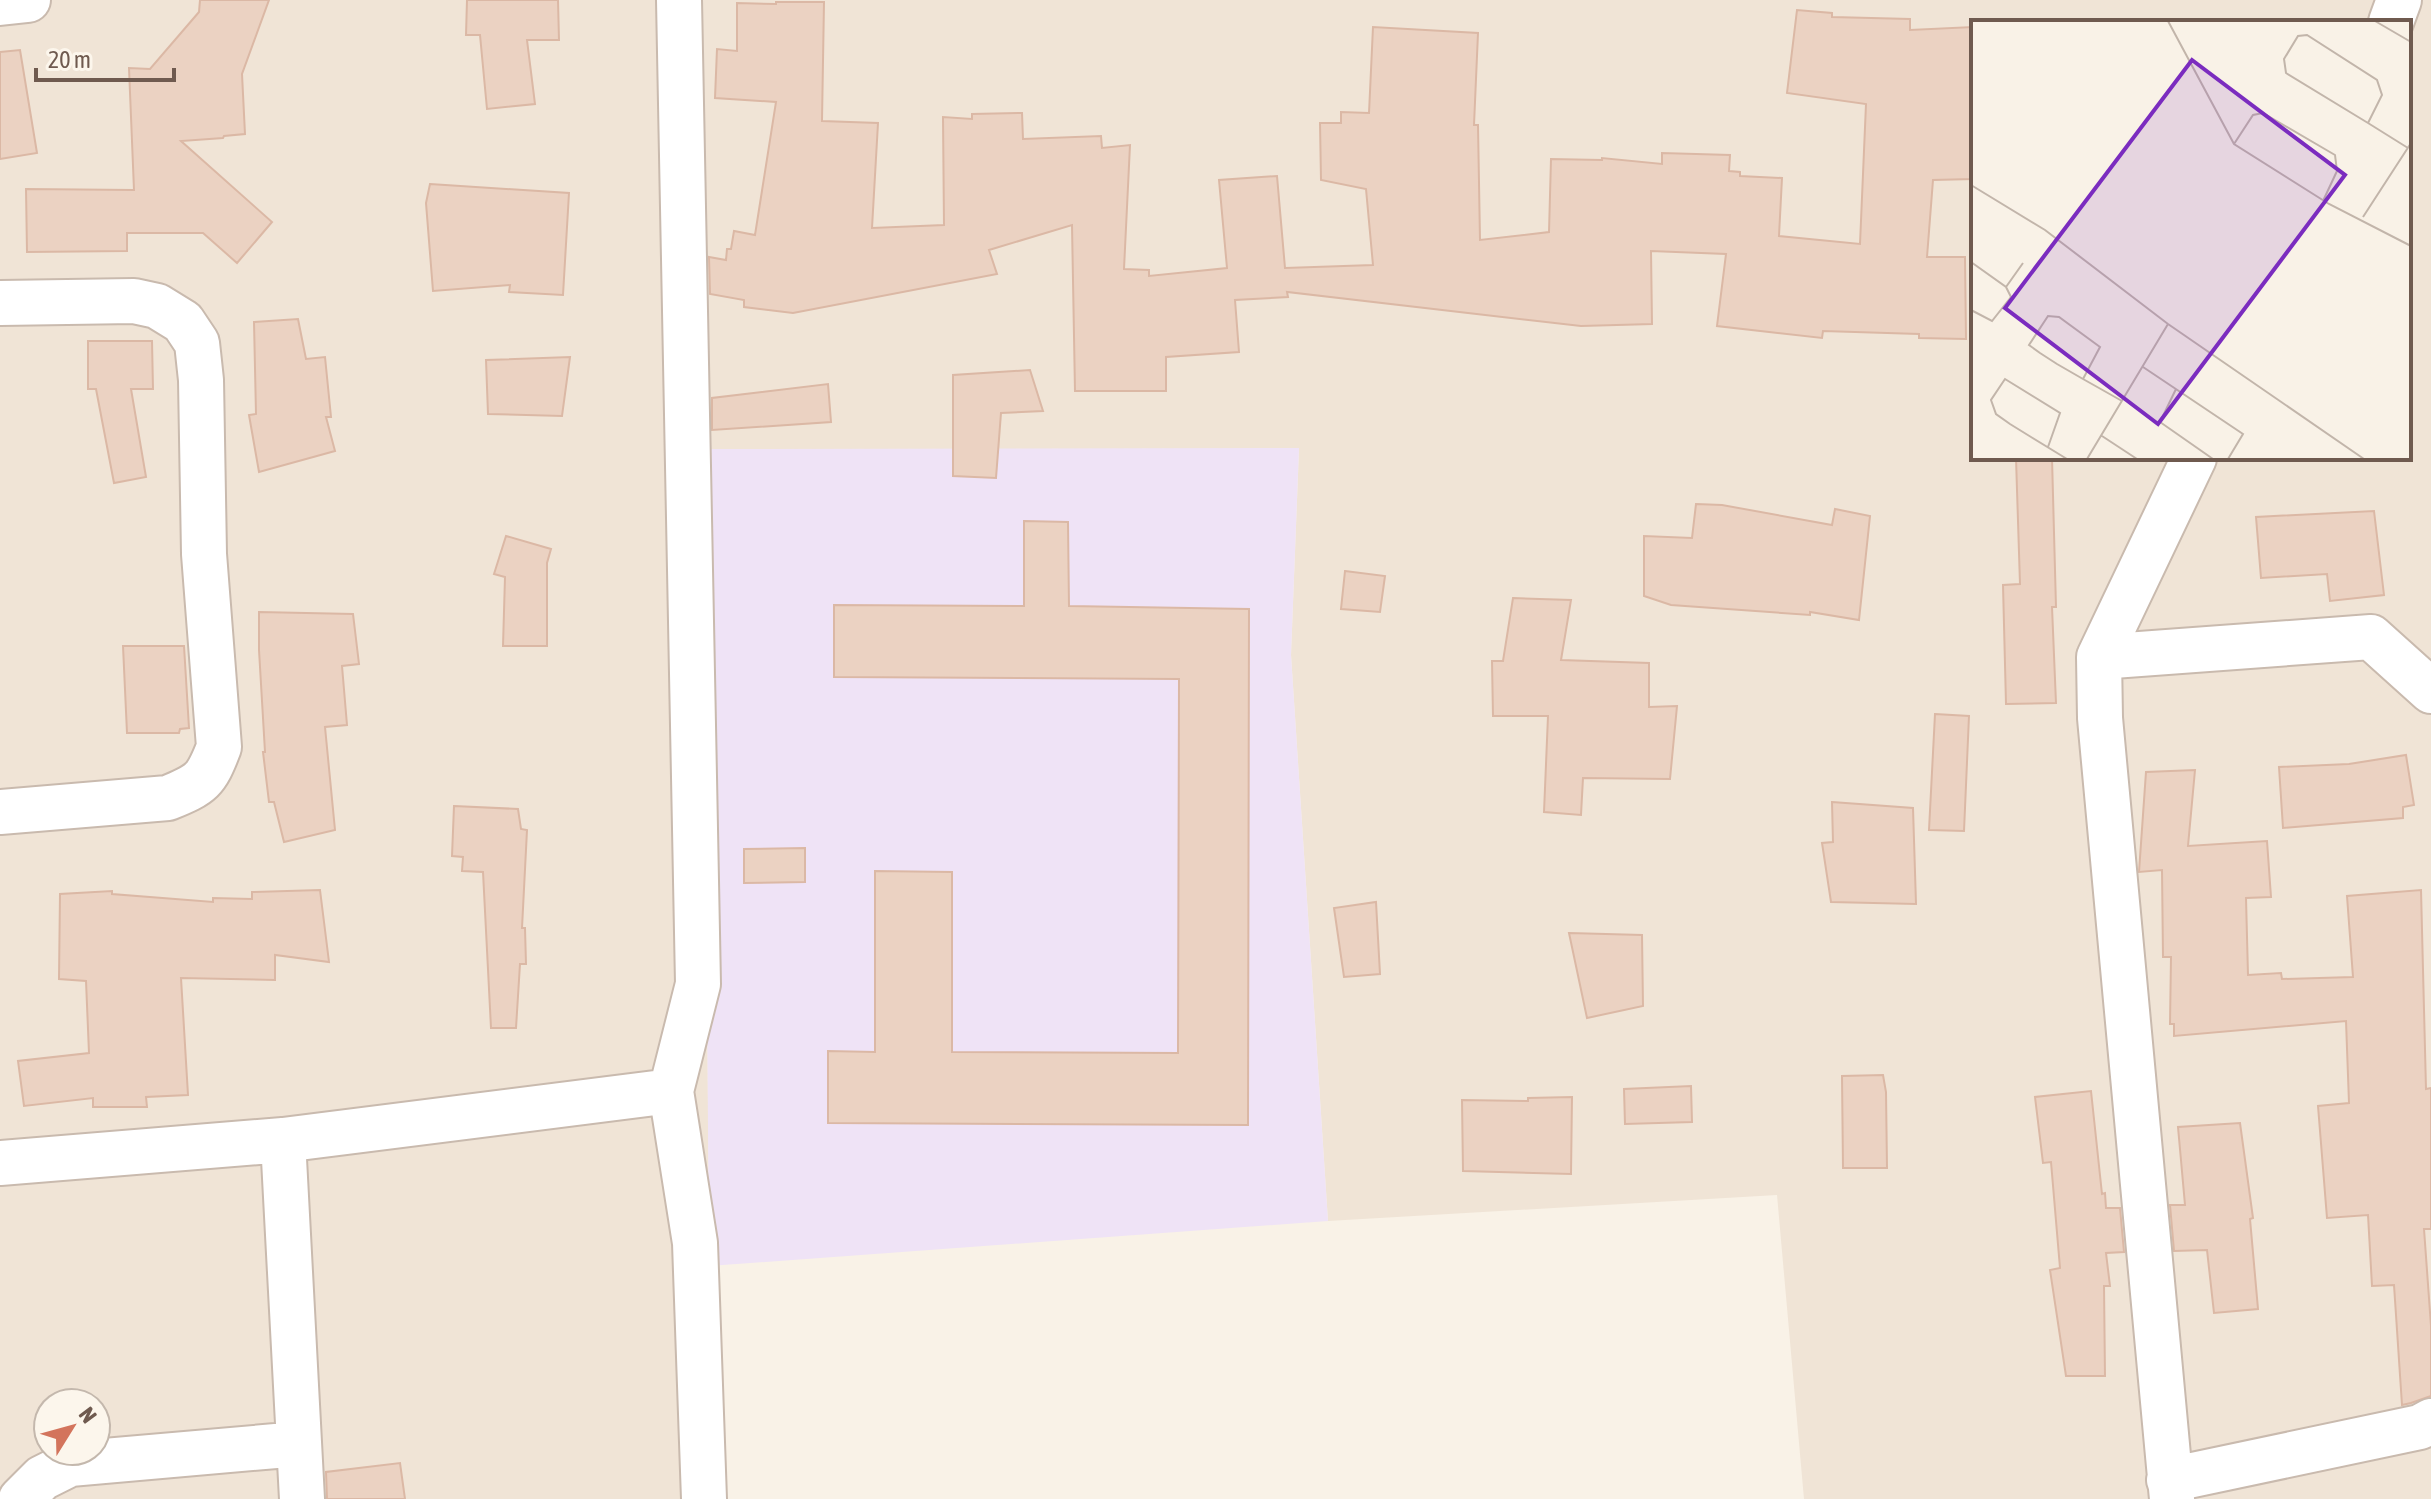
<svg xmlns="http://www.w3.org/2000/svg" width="2431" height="1499" font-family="'Asap Condensed',sans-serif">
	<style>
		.residential { fill: #f0e4d6; fill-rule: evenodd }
		.education { fill: #efe3f6 }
		.building { fill: #ebd2c2; stroke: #dbb8a5; stroke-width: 2 }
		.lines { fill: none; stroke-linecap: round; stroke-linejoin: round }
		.minor-casing { stroke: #c9baae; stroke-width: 48 }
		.minor { stroke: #fff; stroke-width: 44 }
		.inset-road { fill: none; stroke: #c2b5aa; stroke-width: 2 }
		.view { fill: #7b2cbf; fill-opacity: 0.15; stroke: #7b2cbf; stroke-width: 4 }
		.inset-edge { fill: none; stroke: #6f5a4f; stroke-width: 4 }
	</style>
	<rect width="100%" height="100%" fill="#f9f2e7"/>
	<path class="residential" d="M0 0H2431V1499H1804L1777 1195 1328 1221 1291 655 1299 449H703L711 1499H0ZM1973 22H2409V458H1973ZM48 1403H96V1451H48Z"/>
	<path class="education" d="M1299 448 1291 655 1328 1221 709 1266 703 449Z"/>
	<path class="building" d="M200 0H269L242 74 245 134 224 136 223 138 181 141 272 222 237 263 203 233H127V251L27 252 26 189 134 190 129 68 150 69 199 12Z
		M467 0H558L559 40H527L535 104 487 109 480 35H466Z
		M776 2H824L822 121 878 123 872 228 944 225 943 117 972 119V114L1022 113 1023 139 1101 136 1102 148 1130 145 1124 269 1149 270V276L1227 268 1219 180 1277 176 1285 268 1373 265 1366 189 1321 180 1320 123H1341V112L1369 113 1373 27 1478 33 1474 125H1478L1480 240 1549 232 1551 159 1602 160V158L1662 164V153L1730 155 1729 171 1740 172V176L1782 178 1779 236 1860 244 1866 104 1787 93 1797 10 1832 13V17L1910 19V30L1973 27V179L1933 180 1927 257H1965L1966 339 1919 338V334L1823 331 1822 338 1717 326 1726 254 1651 251 1652 324 1581 326 1287 292 1288 297 1235 300 1239 352 1166 357V391H1075L1072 225 989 250 997 274 793 313 744 307V300L710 294 709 257 726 260 727 249H731L734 231 755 235 776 102 715 98 717 49 737 51V3L776 4Z
		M20 50 37 153 0 159V52Z
		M430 184 569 193 563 295 509 292 510 285 433 291 426 203Z
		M298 319 306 359 325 357 331 417H326L335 451 259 472 249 415 256 414 254 322Z
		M88 341H152L153 389H131L146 477 114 483 96 389H88Z
		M570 357 562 416 488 414 486 360Z
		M1030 370 1043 411 1001 413 996 478 953 476V375Z
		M828 384 831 422 712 430V398Z
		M2016 458H2052L2056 607H2052L2056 703 2006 704 2003 585 2020 584Z
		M1696 504 1722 505 1832 525 1835 509 1870 516 1859 620 1810 612V615L1671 605 1644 596V536L1692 538Z
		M2374 511 2384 595 2330 601 2327 574 2261 578 2256 517Z
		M1024 521 1068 522 1069 606 1249 609 1248 1125 828 1123V1051L875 1052V871L952 872V1052L1178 1053 1179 679 834 677V605L1024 606Z
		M506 536 551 549 547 563V646H503L505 577 494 574Z
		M1345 571 1385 576 1380 612 1341 609Z
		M1513 598 1571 600 1561 660 1649 663V707L1677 706 1670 779 1583 778 1581 815 1544 812 1548 716H1493L1492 661H1503Z
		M259 612 353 614 359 664 342 666 347 725 325 727 335 830 284 842 274 802H269L263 752H265L259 650Z
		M123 646H184L189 728 180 729 179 733H127Z
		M1935 714 1969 716 1964 831 1929 830Z
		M2406 755 2414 805 2403 807V818L2283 828 2279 767 2349 764Z
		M2195 770 2188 846 2267 841 2271 897 2246 898 2248 975 2281 973 2282 979 2353 977 2347 896 2421 890 2426 1089 2431 1088V1229H2424L2431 1326V1396L2411 1403 2402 1405 2394 1285 2372 1286 2368 1215 2327 1218 2318 1106 2349 1103 2346 1021 2174 1036V1024H2170L2171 957H2163L2162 870 2139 872 2146 772Z
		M1832 802 1913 808 1916 904 1831 902 1822 843 1833 842Z
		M454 806 518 809 521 829 527 830 522 928H525L526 964H520L516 1028H491L483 872 462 871 463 857 452 856Z
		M805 848V882L744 883V849Z
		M320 890 329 962 275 955V980L181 978 188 1095 146 1097 147 1107H93V1098L24 1106 18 1061 89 1053 86 981 59 979 60 894 112 891V894L213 902V898L252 899V892Z
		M1376 902 1380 974 1344 977 1334 908Z
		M1569 933 1642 935 1643 1006 1587 1018Z
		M1883 1075 1886 1092 1887 1168H1843L1842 1076Z
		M1691 1086 1692 1122 1625 1124 1624 1089Z
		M2091 1091 2102 1194 2105 1193 2106 1208H2120L2124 1252 2106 1253 2110 1286H2104L2105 1376H2066L2050 1270 2060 1268 2051 1162 2043 1163 2035 1097Z
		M1572 1097 1571 1174 1463 1171 1462 1100 1528 1101V1098Z
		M2240 1123 2253 1218 2250 1219 2258 1309 2214 1313 2207 1250 2174 1251 2170 1205H2185L2178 1127Z
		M400 1463 405 1499H327L326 1472Z"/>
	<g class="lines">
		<g class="minor-casing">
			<path id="minor" d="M679 0 698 984 671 1091 695 1243 704 1499
				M0 3 28 0
				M2391 22 2399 0
				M0 303 134 301 157 306 183 322 197 343 201 380 204 554 219 747C206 781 202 784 168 798L0 812
				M2099 657 2371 637 2431 691
				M283 1140 302 1499
				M0 1163 283 1140 671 1091
				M2169 1480 2420 1427 2431 1421
				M21 1499 42 1478 70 1464 299 1444
				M2172 1499 2100 718 2099 657 2194 458"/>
		</g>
		<use href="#minor" class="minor"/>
	</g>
	<g transform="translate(1971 20)">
		<rect width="440" height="440" fill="#f9f2e7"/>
		<path class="inset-road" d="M197 1 263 124 358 184 440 226M404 1 440 22M397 103 411 75 406 60 336 15 327 16 313 39 315 53 397 103 437 128M263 124 282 95 292 93 364 135 366 151 352 181M0 165 74 210 197 304 393 439M392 197 440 123M0 242 35 267 40 277 21 301 0 290M35 267 52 243M172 347 272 414 257 439M112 359 129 327 88 297 77 296 58 325 69 333 86 344 112 359 128 368 151 381M205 369 189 402 242 439M131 416 166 439M77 427 89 393 34 359 20 380 25 394 39 404 60 417 96 439M116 439 197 304"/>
		<path class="view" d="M221 40 374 155 187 404 34 288Z"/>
		<rect width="440" height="440" class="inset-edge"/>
	</g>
	<g transform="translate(72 1427) rotate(53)"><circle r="38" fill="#fcf6ec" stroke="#c4b8ad" stroke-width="2"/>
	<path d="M0-6L14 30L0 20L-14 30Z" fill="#d3745c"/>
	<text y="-12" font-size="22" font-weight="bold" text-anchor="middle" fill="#6f5a4f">N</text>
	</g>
	<path d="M36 68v12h138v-12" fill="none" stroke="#6f5a4f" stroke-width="4"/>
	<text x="48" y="68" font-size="24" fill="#6f5a4f" stroke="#fcf6ec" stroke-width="6" paint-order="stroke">20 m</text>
</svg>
